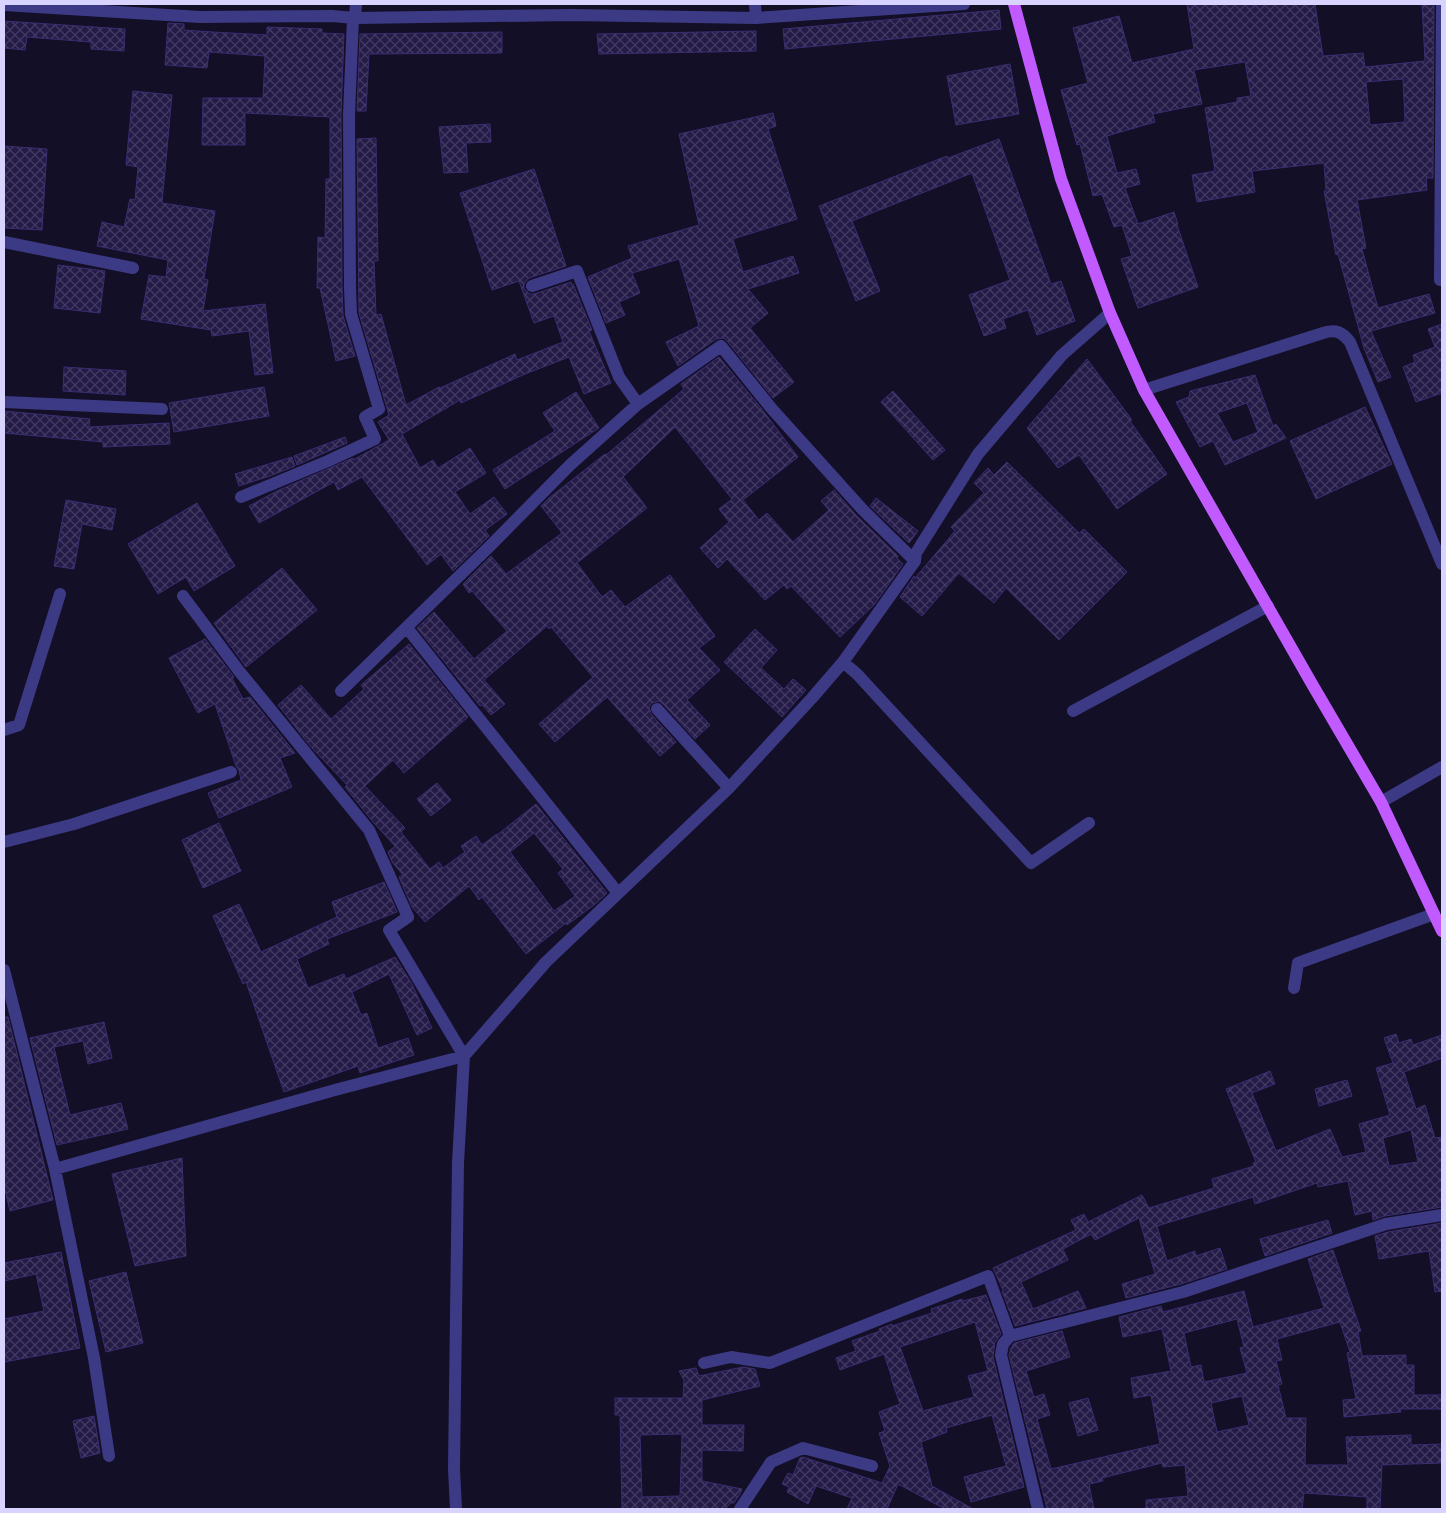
<svg xmlns="http://www.w3.org/2000/svg" width="1446" height="1513" font-family="Arial,sans-serif">
	<style>
		.building { fill: url(#building-cross-hatch); stroke: #3b2d73; fill-rule: evenodd }
		.lines { fill: none; stroke-linecap: round; stroke-linejoin: round }
		.minor { stroke: #3d3a85; stroke-width: 12 }
		.major { stroke: #c25bff; stroke-width: 12 }
	</style>
	<defs>
		<pattern id="building-cross-hatch" width="8" height="8" patternUnits="userSpaceOnUse" patternTransform="scale(1.25)"><rect width="8" height="8" fill="#241b47"/><path d="M0 0l8 8M0 8l8-8" fill="none" stroke="#433b63"/></pattern>
	</defs>
	<rect width="100%" height="100%" fill="#130f26"/>
	<path class="building" d="M1187 4H1315L1323 56 1363 53 1365 67 1425 61 1422 4H1434L1433 178H1426L1427 190 1357 200 1366 248 1362 249 1378 308 1429 294 1435 313 1371 331 1391 377 1378 382 1364 348 1338 254 1336 255 1324 191H1326L1324 163 1252 171 1255 192 1197 202 1192 175 1215 171 1205 108 1237 102V98L1251 96 1245 62 1194 70 1202 104 1153 114 1155 122 1107 136 1117 173 1136 169 1140 184 1125 188 1138 224 1174 212 1178 224 1177 225 1198 287 1138 308 1121 259 1132 256 1122 225 1114 227 1102 194 1093 196 1080 144 1077 145 1061 90 1088 83 1073 28 1119 16 1132 63 1194 49ZM1403 79 1405 122 1370 125 1366 82Z
		M999 10 1001 29 785 49 783 29Z
		M4 21 125 29 124 51 91 49V42L27 37 25 50 4 48Z
		M168 23 184 24V30L213 32 267 35V27L322 29V33L344 34 341 115 342 287 343 316 355 356 336 361 320 288H317L318 237 325 238 326 179H330V117L245 113V145H202L203 98H263L265 56 209 52 207 68 165 65Z
		M756 31V51L709 52 599 54 597 34Z
		M502 32V53L369 54 366 111H357L360 34Z
		M1010 64 1019 114 956 125 947 76Z
		M133 91 172 95 162 203 215 211 204 279 208 280 203 311 265 304 273 373 255 375 249 331 212 336 211 330 141 319 149 275 166 277 168 260 97 246 102 222 124 227 130 199 135 200 138 167 126 165Z
		M773 113 776 126 768 129 797 219 733 239 743 272 793 256 799 273 748 289 768 313 750 328 794 382 773 398 727 341 724 338 716 339 678 366 666 342 699 326 679 259 632 273 640 293 619 302 625 315 606 323 588 277 632 258 628 246 699 225 679 134Z
		M490 124 491 142 466 143 468 172 444 173 439 127Z
		M376 138 378 261H374L376 315 381 314 406 405 439 387 440 388 515 354 517 360 563 342 554 316 534 323 519 281 492 290 460 193 534 169 566 266 529 278 524 284V289L530 294H534L571 282 572 285 573 284 592 330 589 331 611 383 584 394 569 357 525 374 461 403 460 400 402 434 420 468 433 460 438 468 470 448 486 473 455 492 470 514 494 497 507 514 485 530 489 536 453 571 441 554 427 565 362 477 338 490 334 482 259 523 249 506 277 491 353 458V460L389 440 378 422 389 415 359 313 357 139Z
		M999 139 1051 284 1061 281 1075 321 1037 335 1028 310 1003 319 1006 328 984 336 969 295 1010 280 972 173 852 221 880 291 856 301 819 206 947 156 948 158Z
		M4 146 47 149 42 230 4 228Z
		M58 265 105 271 100 313 54 308Z
		M1442 324V393L1416 402 1403 367 1415 362 1413 355 1435 347 1428 329Z
		M719 357 761 408 798 457 743 500 759 520 767 513 793 542 829 510 821 501 834 490 857 516 898 556 897 558 903 564 874 605 840 637 791 586 787 589 784 585 765 600 727 559 718 568 700 548 729 522 719 509 732 499 675 427 623 477 647 508 577 563 602 597 611 590 625 607 670 575 715 636 699 648 720 670 687 700 710 725 695 739 663 704 659 701 652 703 649 707 651 714 676 742 660 756 607 697 555 742 539 724 593 677 551 627 549 629 547 626 484 680 505 704 491 715 482 705 480 706 417 628 434 612 474 659 507 631 472 591 469 593 463 584 491 556 506 574 562 533 541 506 549 498 605 454 606 455 684 389 681 384Z
		M1087 359 1132 420 1130 421 1167 474 1117 509 1079 455 1058 468 1027 428Z
		M64 367 126 371 125 395 63 391Z
		M1255 375 1273 426 1276 424 1286 438 1225 465 1213 441 1200 447 1176 402 1189 397 1190 391ZM1247 403 1258 432 1233 442 1217 413Z
		M264 387 269 416 174 432 169 403Z
		M893 391 945 450 933 460 881 402Z
		M576 392 599 428 505 489 493 470 555 431 543 413Z
		M1365 407 1392 464 1316 499 1290 441Z
		M4 411 90 419 89 427 169 423 170 444 103 447V442L4 433Z
		M345 437 347 443 297 465 294 456Z
		M292 457 295 466 270 476 239 486 235 474Z
		M1007 462 1079 533 1084 529 1127 572 1059 640 1006 588 994 603 959 573 922 616 900 597 914 576 915 578 955 531 951 527 984 493 974 483 988 468 994 475Z
		M876 498 918 531 909 543 870 506Z
		M66 500 116 509 112 530 82 524 74 569 54 566Z
		M197 503 235 566 194 591 186 577 158 594 128 544Z
		M282 568 317 610 246 667 214 623Z
		M755 629 777 650 761 668 784 689 793 679 806 690 782 717 724 662Z
		M205 639 234 677 232 678 243 699 250 697 295 753 280 758 292 787 219 818 208 793 241 780 239 770 236 766 215 704 198 713 169 658Z
		M409 644 468 717 404 773 393 760 365 786 405 828 401 832 430 869 439 862 443 868 465 852 461 846 476 836 482 845 497 834V835L536 804 607 893 594 905 567 925 566 923 526 954 482 897 479 900 469 886 425 922 412 907 399 877 403 875 392 862 388 852 395 846 373 822 345 787 347 785 311 747 278 705 301 685 331 719 364 689 361 685ZM534 833 563 869 558 873 575 896 554 911 510 852Z
		M437 783 451 800 431 816 417 799Z
		M219 823 241 871 203 888 182 840Z
		M384 882 397 912 327 939 329 944 297 959 308 988 344 974 346 979 395 957 412 984 432 1028 417 1035 389 974 352 992 361 1015 367 1013 378 1048 408 1038 414 1055 360 1073 358 1066 284 1092 246 982 243 984 213 916 239 904 261 952 337 917 332 902Z
		M4 1017H8L53 1200 10 1211 4 1185Z
		M104 1022 112 1058 88 1064 83 1041 54 1047 59 1069 70 1115 121 1103 128 1129 57 1145 30 1038Z
		M1396 1034 1399 1043 1411 1039 1413 1045 1442 1035V1058L1404 1072 1416 1109 1425 1105 1435 1138 1442 1137V1207L1385 1216 1373 1220 1372 1211 1355 1215 1348 1181 1318 1187 1317 1183 1255 1204 1253 1197 1157 1226 1167 1261 1195 1251 1196 1256 1220 1248 1227 1269 1181 1284 1126 1298 1122 1284 1155 1274 1139 1218 1095 1240 1091 1234 1063 1249 1068 1260 1021 1282 1033 1309 1078 1291 1086 1308 1015 1326 1002 1291 1003 1290 993 1268 1076 1230 1071 1220 1084 1214 1088 1222 1142 1195 1149 1208 1214 1188 1212 1179 1254 1166 1253 1163 1256 1162 1226 1089 1270 1071 1275 1084 1252 1093 1276 1151 1330 1129 1342 1157 1366 1152 1359 1124 1390 1115 1376 1068 1393 1063 1384 1038ZM1411 1130 1418 1162 1389 1166 1383 1138Z
		M1347 1080 1352 1096 1319 1106 1315 1089Z
		M182 1158 186 1256 135 1266 112 1174Z
		M1328 1220 1332 1233 1265 1256 1260 1239Z
		M1442 1223V1291L1435 1292 1429 1251 1379 1259 1375 1236 1388 1232Z
		M1333 1250 1361 1331 1358 1332 1362 1356 1406 1355V1365H1414V1395H1442V1409H1400L1401 1412 1344 1417 1343 1400 1356 1399 1347 1353 1350 1352 1340 1322 1277 1339 1282 1360 1276 1361 1282 1384 1278 1385 1286 1418H1306L1305 1465H1348L1346 1437 1411 1435V1445L1442 1444V1463L1382 1465 1380 1509H1367V1497L1304 1493 1302 1509H1146V1500L1188 1496 1185 1465 1163 1467 1162 1463 1102 1478 1103 1481 1089 1484 1094 1509H1047L1009 1355 1011 1348 1014 1343 1062 1331 1070 1357 1026 1371 1034 1397 1044 1394 1050 1415 1037 1419 1051 1469 1160 1444 1151 1395 1134 1398 1131 1378 1171 1371 1162 1329 1123 1337 1119 1317 1161 1306 1163 1312 1244 1291 1253 1327 1324 1308 1308 1259ZM1237 1319 1244 1347 1240 1348 1247 1373 1204 1382 1201 1365 1191 1367 1184 1333ZM1242 1396 1249 1425 1217 1432 1211 1403Z
		M61 1252 80 1348 4 1362V1319L44 1311 36 1274 4 1281V1263Z
		M126 1272 143 1343 106 1352 89 1281Z
		M986 1295 1001 1334 995 1342 993 1357 1024 1487 971 1502 964 1477 1006 1466 992 1415 946 1428 947 1432 921 1442 932 1486 973 1509H945L898 1484 887 1509H847L852 1498 816 1486 808 1504 787 1492 789 1487 782 1484 788 1473 793 1475 800 1458 803 1457 882 1483 890 1466 879 1433 885 1431 879 1412 900 1404 891 1378H892L884 1354 840 1370 836 1358 856 1351 852 1341 880 1331 879 1329 892 1324V1326L932 1313 931 1309 962 1299 963 1301ZM975 1322 988 1371 968 1376 974 1397 923 1411 900 1347Z
		M743 1367 755 1369 760 1386 702 1400V1425H744L743 1451 702 1450V1481L742 1489 740 1494 734 1503H731L725 1509H622L620 1415H615V1398H683L684 1380 679 1371 696 1368 699 1376ZM682 1434 680 1496 642 1497 640 1435Z
		M1088 1398 1098 1430 1078 1436 1069 1403Z
		M94 1416 100 1453 81 1458 73 1421Z"/>
	<g class="lines">
		<path class="minor" d="M755 4 756 18
			M4 5 200 17 332 16 355 18 571 15 756 18 964 4
			M355 18 356 4
			M4 242 133 268
			M1440 280 1442 4
			M532 286 577 271 619 377 638 404
			M1144 390 1323 333C1336 329 1342 332 1350 342L1442 564
			M4 402 162 409
			M241 497 328 461 375 439 365 417 379 409 351 314 350 287 349 115 353 18
			M183 596 239 671 369 830 408 917 389 930 464 1056 458 1163 454 1469 456 1509
			M407 628 618 893
			M843 662 857 674 1031 863 1089 823
			M341 691 490 546 570 465 638 404 721 346 772 409 863 510 915 561
			M657 709 729 788
			M1073 711 1268 606
			M4 730 19 725 60 594
			M1381 802 1442 767
			M4 842 74 824 231 772
			M4 970 55 1169 94 1358 109 1456
			M1294 988 1298 963 1434 914
			M55 1169 335 1090 464 1056 546 962 729 788 812 698 843 662 915 561 916 553 978 454 1062 355 1110 313
			M704 1363 731 1357 770 1363 988 1276 1010 1336
			M740 1509 771 1462 803 1448 872 1466
			M1038 1509 1001 1355 1003 1344 1010 1336 1183 1292 1386 1224 1442 1215"/>
		<path class="major" d="M1014 4 1061 179 1110 313 1144 390 1312 684 1381 802 1442 931"/>
	</g>
	<rect width="1446" height="1513" fill="none" stroke="#d9d4ff" stroke-width="10"/>
</svg>
